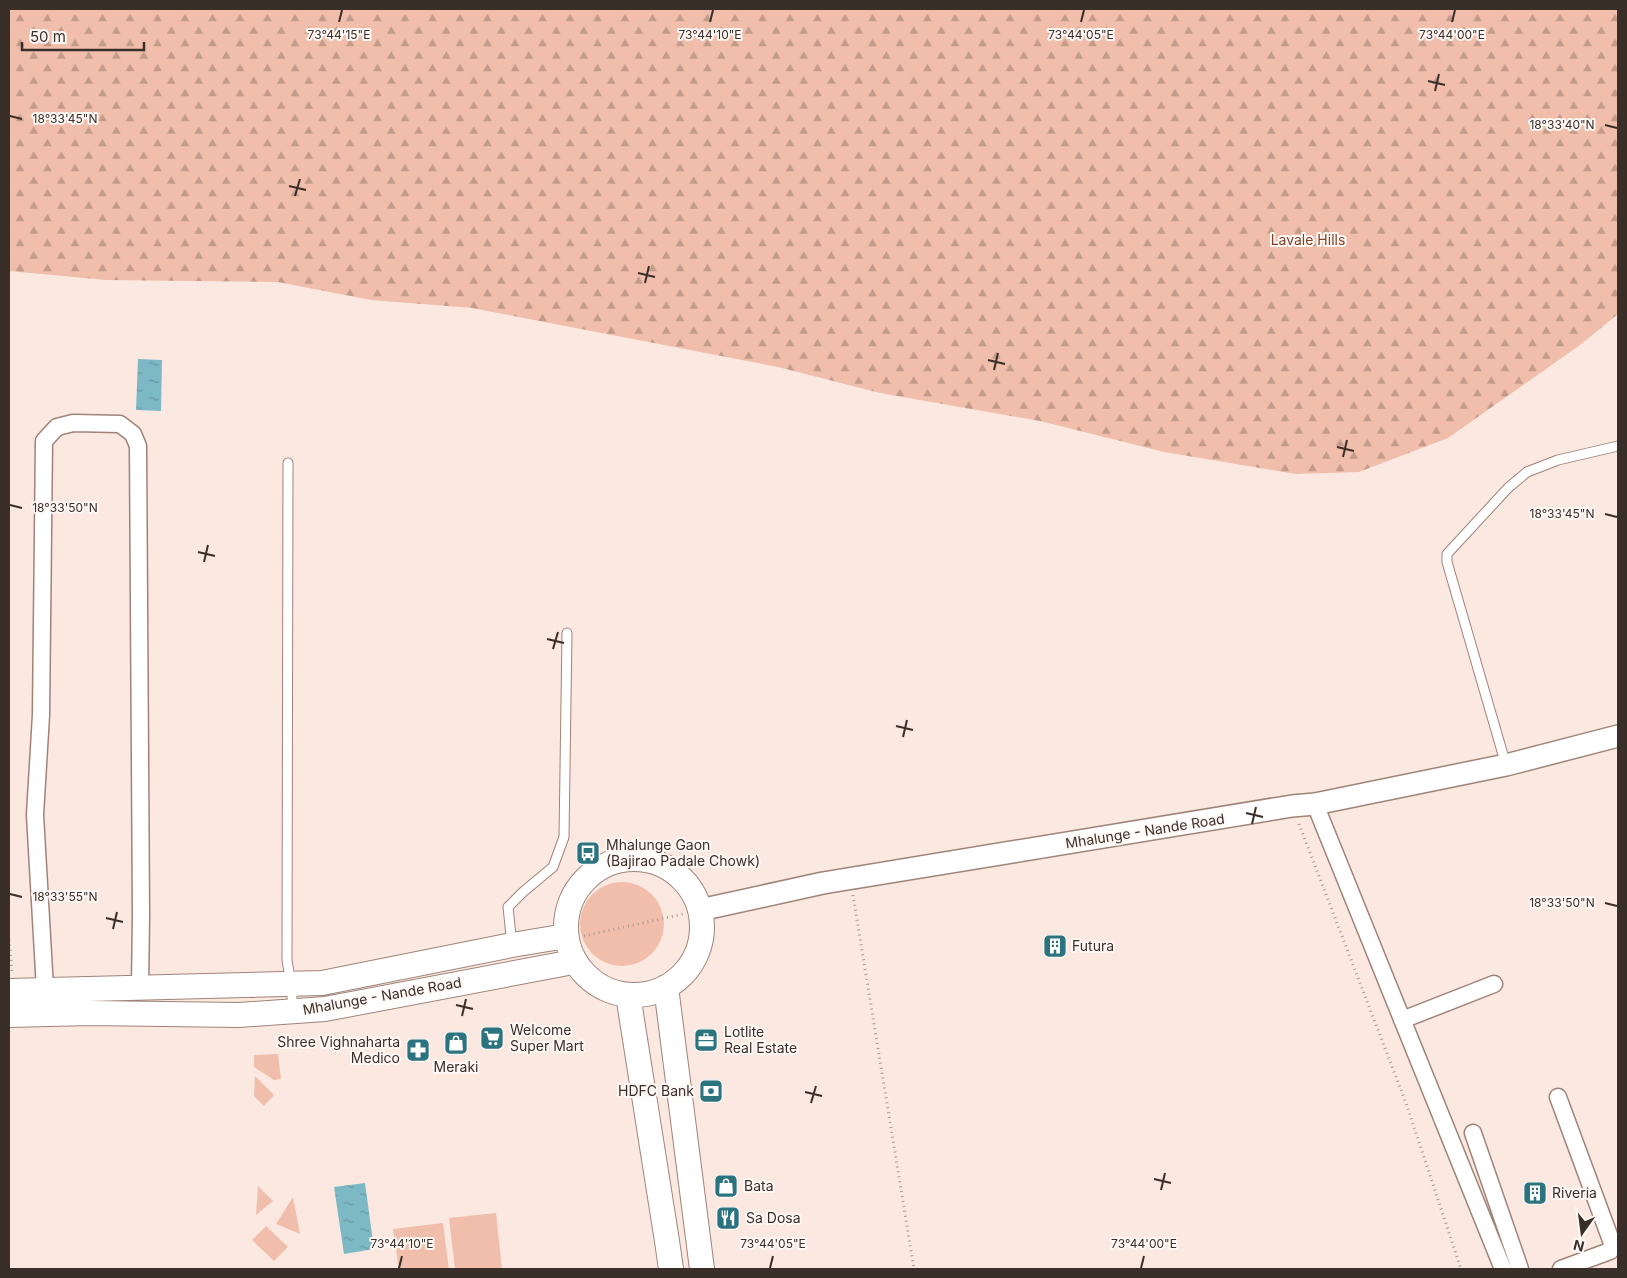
<svg xmlns="http://www.w3.org/2000/svg" width="1627" height="1278" font-family="Inter,sans-serif">
	<style>
		.grass { fill: #f0beab }
		.forest { fill: url(#forest-firs) }
		.water { fill: url(#water-ripples) }
		.lines { fill: none; stroke-linecap: round; stroke-linejoin: round }
		.service-casing { stroke: #a08378; stroke-width: 11 }
		.minor-casing { stroke: #a08378; stroke-width: 19 }
		.tertiary-casing { stroke: #a08378; stroke-width: 24 }
		.secondary-casing { stroke: #a08378; stroke-width: 26 }
		.path { stroke: #aa9a93; stroke-width: 3; stroke-dasharray: 1 4; stroke-linecap: butt }
		.service { stroke: #fff; stroke-width: 9 }
		.minor { stroke: #fff; stroke-width: 16 }
		.tertiary { stroke: #fff; stroke-width: 21 }
		.secondary { stroke: #fff; stroke-width: 24 }
		.ticks { fill: none; stroke: #3a2e29; stroke-width: 2 }
		.labels { text-anchor: middle; stroke-width: 4; stroke-linejoin: round; paint-order: stroke }
		.park-label { font-size: 14px; fill: #824229; stroke: #fff8f5 }
		.street-label { font-size: 14px; fill: #3a2e29; stroke: #fff8f5 }
		.poi-label { font-size: 14px; fill: #3a2e29; stroke: #fff8f5; text-anchor: start }
		.ticks-label { font-size: 12px; text-anchor: middle; fill: #3a2e29; stroke: #fff8f5; stroke-width: 4; stroke-linejoin: round; paint-order: stroke }
	</style>
	<defs>
		<pattern id="forest-firs" width="22" height="20" patternUnits="userSpaceOnUse" patternTransform="scale(1.25)"><rect width="22" height="20" fill="#f0beab"/><path d="M5 1l3.5 6h-7zM16 11l3.5 6h-7z" fill="#c39b8b"/></pattern>
		<pattern id="water-ripples" width="26" height="14" patternUnits="userSpaceOnUse" patternTransform="scale(1.25)"><rect width="26" height="14" fill="#7cb9c5"/><path d="M2 4q2-2 4 0t4 0M15 11q2-2 4 0t4 0" fill="none" stroke="#6797a0"/></pattern>
	</defs>
	<rect width="100%" height="100%" fill="#fbe8e0"/>
	<path class="grass" d="M580 924a42 42 0 1 1 84 0a42 42 0 1 1-84 0Z
		M278 1054 281 1079 274 1080 254 1067V1055Z
		M255 1076 274 1095 264 1106 254 1096Z
		M258 1186 273 1201 256 1215Z
		M293 1197 300 1234 276 1224Z
		M496 1213 502 1269H455L449 1218Z
		M443 1223 449 1269H399L393 1229Z
		M266 1226 288 1247 274 1261 252 1240Z"/>
	<path class="forest" d="M9 9H1618V314L1580 345 1448 438 1359 472 1296 474 1164 452 1040 421 880 393 778 367 472 308 371 300 278 282 106 280 9 271Z"/>
	<path class="water" d="M138 359 162 360 161 411 136 410Z
		M365 1183 374 1249 344 1254 334 1187Z"/>
	<g class="lines">
		<g class="service-casing">
			<path id="service" d="M288 463 287 960 291 985 293 1010
				M1506 765 1447 562V554L1508 488 1527 472 1558 460 1618 446
				M512 945 508 907 523 892 553 867 564 837 567 633"/>
		</g>
		<g class="minor-casing">
			<path id="minor" d="M1315 804 1503 1269
				M45 989 35 815 41 715 44 441 57 427 73 423 120 424 133 434 138 446 141 915 140 988
				M1402 1020 1494 984
				M1558 1097 1612 1243 1610 1251 1561 1269
				M1473 1133 1520 1269"/>
		</g>
		<g class="tertiary-casing">
			<path id="tertiary" d="M700 910 823 883 1292 806 1315 804 1506 765 1618 736"/>
		</g>
		<g class="secondary-casing">
			<path id="secondary" d="M566 927a68 68 0 1 1 136 0a68 68 0 1 1-136 0Z
				M666 987 702 1269
				M9 991 322 983 512 945 566 936
				M628 995 667 1241 671 1269
				M9 1015 89 1013 239 1015 325 1009 573 962"/>
		</g>
		<path class="path" d="M1299 824 1406 1103 1461 1269
			M853 895 914 1269
			M584 936 683 914
			M9 940 12 972"/>
		<use href="#service" class="service"/>
		<use href="#minor" class="minor"/>
		<use href="#tertiary" class="tertiary"/>
		<use href="#secondary" class="secondary"/>
	</g>
	<path class="ticks" d="M339 22 342 10M710 22 713 10M1081 22 1084 10M1452 22 1455 10M1428 81 1445 85M1435 91 1439 74M10 116 22 119M1605 125 1617 128M289 186 306 190M295 196 300 179M638 273 655 277M645 283 649 266M988 360 1005 364M994 370 998 353M1337 447 1354 451M1343 457 1347 440M10 505 22 508M1605 514 1617 517M198 552 215 556M204 562 208 545M547 639 564 643M553 649 558 632M896 726 913 730M903 737 907 720M1246 813 1263 817M1252 824 1256 807M10 894 22 897M1605 903 1617 906M106 918 123 922M113 929 117 912M456 1005 473 1009M462 1016 466 999M805 1092 822 1096M811 1103 816 1086M1154 1179 1171 1183M1161 1190 1165 1173M399 1268 402 1256M770 1268 773 1256M1141 1268 1144 1256"/>
	<defs>
		<g id="bus-square" transform="scale(1.25)"><rect x="-9" y="-9" width="18" height="18" rx="4" fill="#2b737f" stroke="#fff8f5"/><path d="M-5-6H5V4H4V6H2V4H-2V6H-4V4H-5ZM-3.5-4V0h7V-4ZM-3.5 1.2v1.5H-2V1.2ZM2 1.2v1.5H3.5V1.2Z" fill="#fff"/></g>
		<g id="building-square" transform="scale(1.25)"><rect x="-9" y="-9" width="18" height="18" rx="4" fill="#2b737f" stroke="#fff8f5"/><path d="M-4-6H4V6H1V3H-1V6H-4ZM-2.5-4.3h1.7v1.8h-1.7ZM.8-4.3h1.7v1.8H.8ZM-2.5-1h1.7V.8h-1.7ZM.8-1h1.7V.8H.8Z" fill="#fff"/></g>
		<g id="supermarket-square" transform="scale(1.25)"><rect x="-9" y="-9" width="18" height="18" rx="4" fill="#2b737f" stroke="#fff8f5"/><path d="M-6-5.5h2.5l.6 2H6L4.5 2H-2.5L-4.4-4H-6ZM-1.5 3.2a1.3 1.3 0 1 0 .1 0ZM3 3.2a1.3 1.3 0 1 0 .1 0Z" fill="#fff"/></g>
		<g id="office-square" transform="scale(1.25)"><rect x="-9" y="-9" width="18" height="18" rx="4" fill="#2b737f" stroke="#fff8f5"/><path d="M-6-3h4V-5.5h4V-3h4V5H-6ZM-1-4.5V-3h2v-1.5ZM-6 0V1H6V0Z" fill="#fff"/></g>
		<g id="shop-square" transform="scale(1.25)"><rect x="-9" y="-9" width="18" height="18" rx="4" fill="#2b737f" stroke="#fff8f5"/><path d="M-5-2.5h2.3a2.7 3.5 0 0 1 5.4 0H5L5.5 6h-11ZM-1.5-2.5h3a1.5 2.3 0 0 0-3 0Z" fill="#fff"/></g>
		<g id="pharmacy-square" transform="scale(1.25)"><rect x="-9" y="-9" width="18" height="18" rx="4" fill="#2b737f" stroke="#fff8f5"/><path d="M-2-6h4v4h4v4h-4v4h-4v-4h-4v-4h4Z" fill="#fff"/></g>
		<g id="bank-square" transform="scale(1.25)"><rect x="-9" y="-9" width="18" height="18" rx="4" fill="#2b737f" stroke="#fff8f5"/><path d="M-6-4H6V4H-6ZM0-2.3a2.3 2.3 0 1 0 0 4.6a2.3 2.3 0 1 0 0-4.6Z" fill="#fff"/></g>
		<g id="restaurant-square" transform="scale(1.25)"><rect x="-9" y="-9" width="18" height="18" rx="4" fill="#2b737f" stroke="#fff8f5"/><path d="M-5-6h1v4h1v-4h1v4h1v-4h1v5L-1.5 .5V6h-2V.5L-5-1ZM5-6V6H3V1.5H1.5Q1.5-4 5-6Z" fill="#fff"/></g>
	</defs>
	<g fill-rule="evenodd">
		<use href="#bus-square" x="588" y="853"/>
		<use href="#building-square" x="1055" y="946"/>
		<use href="#supermarket-square" x="492" y="1038"/>
		<use href="#office-square" x="706" y="1040"/>
		<use href="#shop-square" x="456" y="1043"/>
		<use href="#pharmacy-square" x="418" y="1050"/>
		<use href="#bank-square" x="711" y="1091"/>
		<use href="#shop-square" x="726" y="1186"/>
		<use href="#building-square" x="1535" y="1193"/>
		<use href="#restaurant-square" x="728" y="1218"/>
	</g>
	<g class="labels">
		<g class="park-label">
			<text x="1308" y="245">Lavale Hills</text>
		</g>
		<g class="street-label">
			<text transform="translate(1145 831) rotate(-9)" y="5">Mhalunge - Nande Road</text>
			<text transform="translate(382 996) rotate(-10)" y="5">Mhalunge - Nande Road</text>
		</g>
		<g class="poi-label">
			<text x="606" y="850">Mhalunge Gaon<tspan x="606" dy="16">(Bajirao Padale Chowk)</tspan></text>
			<text x="1072" y="951">Futura</text>
			<text x="510" y="1035">Welcome<tspan x="510" dy="16">Super Mart</tspan></text>
			<text x="724" y="1037">Lotlite<tspan x="724" dy="16">Real Estate</tspan></text>
			<text x="400" y="1047" text-anchor="end">Shree Vighnaharta<tspan x="400" dy="16">Medico</tspan></text>
			<text x="456" y="1072" text-anchor="middle">Meraki</text>
			<text x="694" y="1096" text-anchor="end">HDFC Bank</text>
			<text x="744" y="1191">Bata</text>
			<text x="1552" y="1198">Riveria</text>
			<text x="746" y="1223">Sa Dosa</text>
		</g>
	</g>
	<g class="ticks-label">
		<text x="339" y="39">73°44'15"E</text>
		<text x="710" y="39">73°44'10"E</text>
		<text x="1081" y="39">73°44'05"E</text>
		<text x="1452" y="39">73°44'00"E</text>
		<text x="65" y="123">18°33'45"N</text>
		<text x="1562" y="129">18°33'40"N</text>
		<text x="65" y="512">18°33'50"N</text>
		<text x="1562" y="518">18°33'45"N</text>
		<text x="65" y="901">18°33'55"N</text>
		<text x="1562" y="907">18°33'50"N</text>
		<text x="402" y="1248">73°44'10"E</text>
		<text x="773" y="1248">73°44'05"E</text>
		<text x="1144" y="1248">73°44'00"E</text>
	</g>
	<rect width="1627" height="1278" fill="none" stroke="#3a2e29" stroke-width="20"/>
	<g transform="translate(1582 1233) rotate(194)" stroke="#fff8f5" stroke-width="4" paint-order="stroke">
	<path d="M0-4L9 19L0 12L-9 19Z" fill="#3a2e29"/>
	<text y="-8" font-size="14" font-weight="bold" text-anchor="middle" fill="#3a2e29">N</text>
	</g>
	<path d="M22 42v8h122v-8" fill="none" stroke="#3a2e29" stroke-width="2.5"/>
	<text x="30" y="42" font-size="15" fill="#3a2e29" stroke="#fff8f5" stroke-width="4" paint-order="stroke">50 m</text>
</svg>
